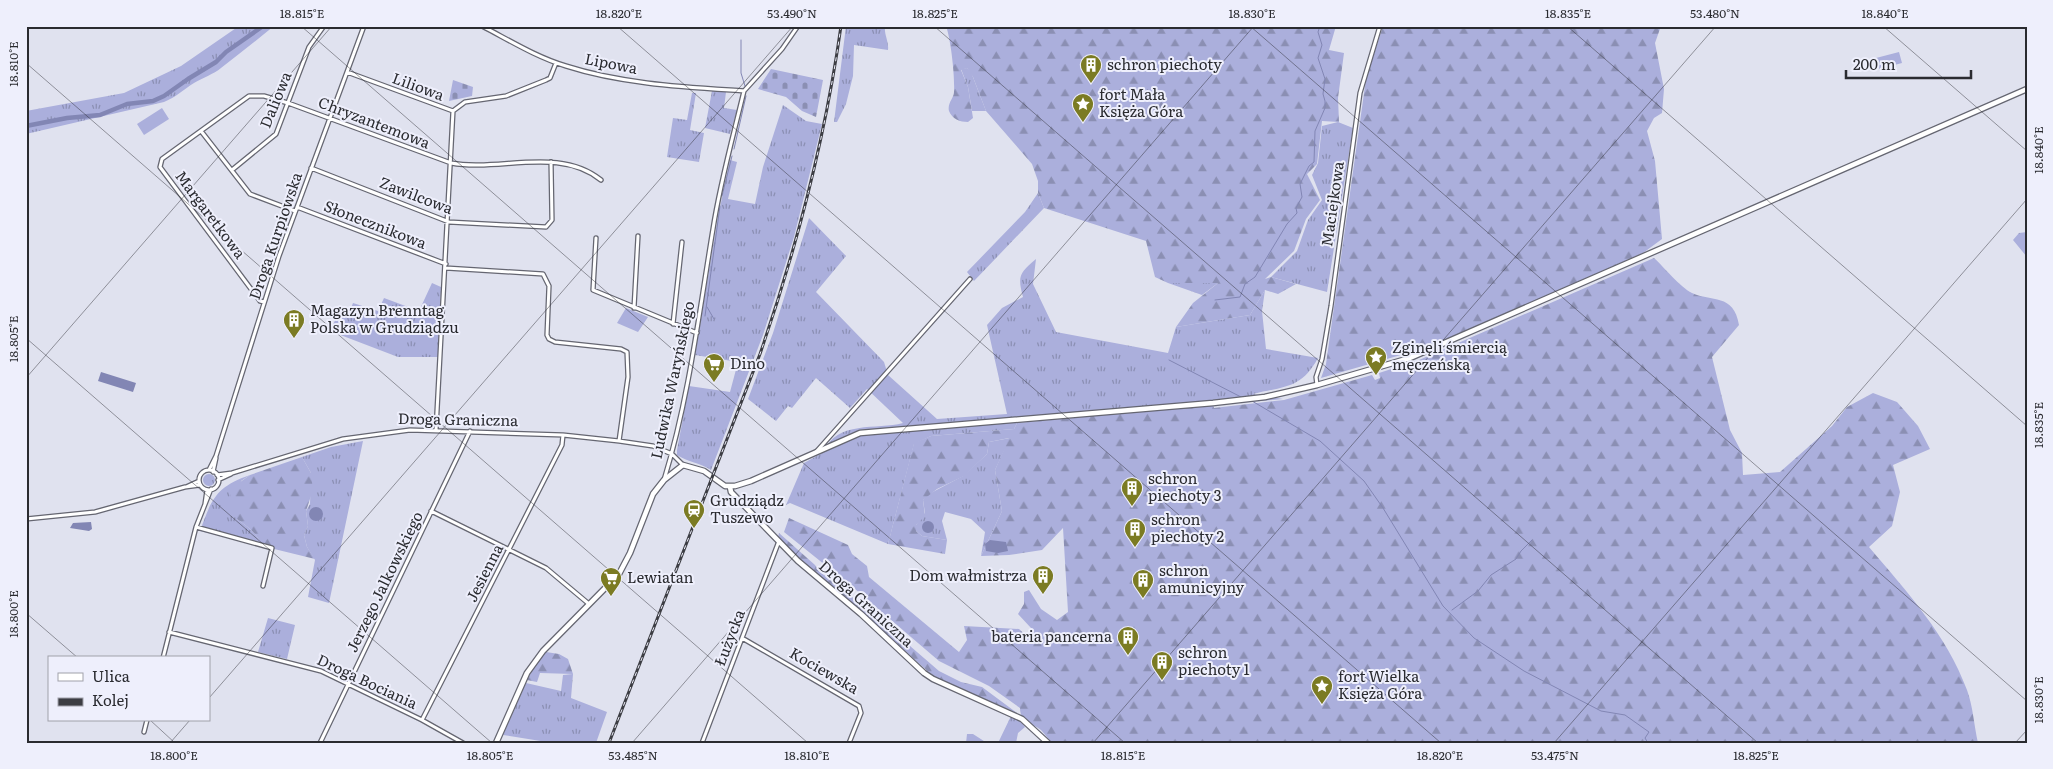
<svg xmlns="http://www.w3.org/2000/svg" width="2053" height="769" font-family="Literata,serif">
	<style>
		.grass { fill: url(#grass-tufts) }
		.forest { fill: url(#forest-firs) }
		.cemetery { fill: url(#cemetery-stones) }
		.green { fill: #abafdc }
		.water { fill: #8286b4 }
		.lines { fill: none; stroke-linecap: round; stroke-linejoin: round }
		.stream { stroke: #8286b4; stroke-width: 1 }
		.canal { stroke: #8286b4; stroke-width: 4.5 }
		.minor-casing { stroke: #656671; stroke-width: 5.5 }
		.tertiary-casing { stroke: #656671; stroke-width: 7 }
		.minor { stroke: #fff; stroke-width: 3 }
		.tertiary { stroke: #fff; stroke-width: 4.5 }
		.rail-casing { stroke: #3c3d43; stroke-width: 3 }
		.rail { stroke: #eeeffc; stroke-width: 1; stroke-dasharray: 4; stroke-linecap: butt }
		.ticks { fill: none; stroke: #2a2b30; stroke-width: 1; stroke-opacity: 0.45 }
		.labels { text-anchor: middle; stroke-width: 4; stroke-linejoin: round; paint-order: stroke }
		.street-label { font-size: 15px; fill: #2a2b30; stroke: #eeeffc }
		.poi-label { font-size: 15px; fill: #2a2b30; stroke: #eeeffc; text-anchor: start }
		.neatline { fill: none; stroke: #2a2b30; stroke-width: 2 }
		.ticks-label { font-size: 12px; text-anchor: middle; fill: #2a2b30 }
	</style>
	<defs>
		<pattern id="grass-tufts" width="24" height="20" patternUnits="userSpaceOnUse" patternTransform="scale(1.25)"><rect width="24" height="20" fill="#abafdc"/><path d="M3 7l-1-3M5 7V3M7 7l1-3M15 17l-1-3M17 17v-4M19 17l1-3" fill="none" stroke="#8b8fb3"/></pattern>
		<pattern id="forest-firs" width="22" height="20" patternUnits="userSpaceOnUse" patternTransform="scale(1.25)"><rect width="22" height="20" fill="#abafdc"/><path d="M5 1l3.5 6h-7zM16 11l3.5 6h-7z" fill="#8b8fb3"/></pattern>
		<pattern id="cemetery-stones" width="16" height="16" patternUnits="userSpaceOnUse" patternTransform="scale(1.25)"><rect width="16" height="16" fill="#abafdc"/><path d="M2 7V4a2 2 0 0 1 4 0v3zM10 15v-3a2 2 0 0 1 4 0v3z" fill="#8b8fb3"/></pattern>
	</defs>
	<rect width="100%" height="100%" fill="#e0e2ef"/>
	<path class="grass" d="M239 26H274C257 40 239 54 221 68 214 74 202 78 194 83 183 90 176 97 164 102L26 134V111L124 93 181 66Z
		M846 26H885C884 35 889 41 888 50L854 45 853 76 846 104 837 122H834Z
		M967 68 971 72 986 111H972L968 87 961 69Z
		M712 91 726 92 724 108 737 110 730 134 705 128Z
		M692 93H696L690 130 704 133 699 162 667 157 673 118 687 120Z
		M783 105 806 121 822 124 794 237 763 335 711 470C701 463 687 462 677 455V450L689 386 730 392 738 362 695 355 718 217 730 160 737 162 728 199 755 204 763 167Z
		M1338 122 1353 128 1327 292 1271 277 1297 251 1308 220 1322 200 1312 175 1318 163 1322 126Z
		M1038 193 1044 208 974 281 967 272 1025 212Z
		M809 218 846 256 816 292 884 362 888 375 937 419 1007 414 987 325 1002 308 1023 297C1017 275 1020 273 1036 259L1033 284 1056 332 1168 353 1176 327 1250 315 1265 290 1262 311 1266 349 1318 358C1301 389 1285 386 1253 394L1283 399 1017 423 1014 429 931 436 914 444 888 544 790 503 786 505 804 463 824 452C836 420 877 430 903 423L867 389 850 408 816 378 792 408 788 406 776 421 748 399 773 333Z
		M2027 232V257L2013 240 2019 233Z
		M1195 282 1218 283 1202 295 1168 283Z
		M432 283 441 287 438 357H398L330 331 340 310 349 313 353 303 378 311 384 298 419 311Z
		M1010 438 995 470 1002 511 981 556 985 532 971 519 945 512 942 521 947 540 922 536 916 531V525L925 513 923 500 927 495 963 476 987 454 989 442Z
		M363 441 329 603 308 597 315 560 307 547 304 535 308 526 306 511 310 504 311 473 302 457 331 447Z
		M203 480a6 6 0 1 1 12 0a6 6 0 1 1-12 0Z
		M250 475 241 481 237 519C248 527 257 533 262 546L200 531C212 498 216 487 250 475Z
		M268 618 295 625 287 659 258 652Z
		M573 674 571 698 607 712 596 743H553L503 735 526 683 561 691 563 675Z
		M1011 716 1020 720 1025 727 1018 733 1016 743H998Z
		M967 734H973L987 743H966Z"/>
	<path class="forest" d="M946 26H1336L1329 50 1344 53 1338 98 1339 122 1322 121 1317 164 1307 174 1320 200 1306 219 1294 251 1265 279 1271 277 1296 284 1278 294 1265 290 1250 315 1176 327 1193 303 1218 283H1168L1155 277 1146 241 1044 208 1038 193V181L1032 164 986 111 973 77 967 68 961 70 968 87 973 118 968 122C960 122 952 119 949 111 947 103 954 98 954 92 955 77 951 40 946 26Z
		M1383 26H1661L1655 43 1664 89 1662 113 1654 118 1647 131 1655 161 1662 239 1643 253 1447 339 1425 348 1321 378 1326 364 1366 79Z
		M1654 258C1664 267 1680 287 1692 293 1711 302 1734 293 1739 325L1712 357 1730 430 1742 453 1743 475 1780 472 1832 426 1847 407 1873 393 1897 402 1918 426 1930 449 1893 465 1900 492 1892 526 1869 547C1907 592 1946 634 1967 690 1973 706 1974 726 1978 743H1052C1048 739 1045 734 1041 730 1032 723 1020 722 1020 708L989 686 939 661 855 589 784 532 789 518 848 545 852 554 867 566 869 577 959 652 967 640 964 626 1019 629 1034 643 1031 628 1018 614 1024 604V592L1029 590 1041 609 1057 620 1068 612 1063 528 1042 550 1009 555 981 556 1002 511 995 470 1009 438 989 442 987 454 964 476 937 489 923 500 925 516 916 525V531L922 536 947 540 945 554 888 544 914 443 931 436 1014 429 1017 423 1213 405 1214 408 1284 400 1372 375 1375 380 1380 378 1379 373 1419 360Z
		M302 457 311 473 313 490 306 511 308 526 304 535 307 547 315 559 262 546C257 533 248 527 237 519L229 490 250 475Z
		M779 533 815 565 819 571 866 608 939 671 961 682 982 687 1017 713 934 677 862 612 799 559 778 537Z
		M546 652 559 654 568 659 573 674 540 673 537 682 527 680 536 664Z"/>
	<path class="cemetery" d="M771 69 823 80 816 117 802 111 786 97 758 89Z
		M453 80 473 87 472 96 449 101Z"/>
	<path class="green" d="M1899 52 1902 63 1879 69 1876 58Z
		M162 108 169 119 144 135 137 124Z
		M626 308 648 317 638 332 617 323Z"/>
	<path class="water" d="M101 372 136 383 133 392 98 381Z
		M309 514a7 7 0 1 1 14 0a7 7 0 1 1-14 0Z
		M922 527a6 6 0 1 1 12 0a6 6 0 1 1-12 0Z
		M91 522 92 529 89 531 70 528 73 523Z
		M990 540 1006 542 1008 551 998 553 986 551 985 544Z"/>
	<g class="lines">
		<path class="stream" d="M741 40V73L745 86
			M734 149 746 96
			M722 196 732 156
			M1215 300 1240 297 1245 284 1255 277 1287 224 1297 213 1296 208 1302 197 1300 184 1309 166 1314 162 1315 131 1325 108V101L1323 94 1325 79 1318 58 1322 45 1318 32 1320 26
			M707 307 714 319
			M705 316 720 206
			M1169 360 1241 397
			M1252 401 1320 441 1364 481 1383 508 1443 606 1474 638 1524 671 1601 711 1625 715 1649 732 1645 738 1648 743
			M1452 610 1478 591 1491 575 1516 559 1521 551 1532 540"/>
		<path class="canal" d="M26 126 67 118 100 115 127 104 153 101 164 96 188 79 216 62 226 52 263 26"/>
		<g class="minor-casing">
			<path id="minor" d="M482 26C509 40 536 57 566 66 622 84 685 87 744 91
				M347 72 453 111
				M744 91 782 49 798 26
				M453 111 465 102 506 96 546 80 550 78 556 63
				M201 131 250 194 295 211
				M311 168 449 222 546 227 552 220 551 162
				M232 170 276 134 309 47 324 26
				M297 207 446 264
				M596 238 593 290 697 333
				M446 268 543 274 549 286 547 335 549 339 555 342 621 349 627 352 628 377 619 441
				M264 302 260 301 160 167 162 159 249 96H264L288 103 451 163C499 172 559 146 601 180
				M634 308 638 236
				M673 324 682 242
				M1317 385 1316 377 1322 359 1331 306 1360 93 1380 26
				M436 430 453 111
				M816 452 970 279
				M209 470 216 456 279 256 364 26
				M199 480a10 10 0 1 1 20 0a10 10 0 1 1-20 0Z
				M213 472 216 458
				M217 475 232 473 343 439 410 430 563 435 619 441 653 446 672 454 683 465
				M218 480 231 474
				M664 480C689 398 699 313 713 229 720 183 733 137 744 91
				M186 487 199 481
				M205 504 207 490
				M431 511 546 568 589 604
				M26 519 95 512 185 487 200 485
				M196 527 272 548 263 586
				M169 632 321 671 422 720 463 743
				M742 638 859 706 861 713 849 743
				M163 658 196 527 211 489
				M422 720 562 445 563 435
				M144 732 147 720
				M320 743 470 431
				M702 743 779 541"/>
		</g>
		<g class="tertiary-casing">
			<path id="tertiary" d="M730 487 731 492 798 561 861 614 924 673 933 679 1022 719 1048 743
				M496 743 527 673 543 651 619 574 630 553 653 494 664 480 683 465 704 471 725 486H735L751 481 860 433 1213 403 1265 397 1317 385 1410 358 2027 89"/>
		</g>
		<use href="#minor" class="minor"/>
		<use href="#tertiary" class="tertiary"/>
		<g class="rail-casing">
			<path id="rail" d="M609 743 760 354C797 247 825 139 841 26"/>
		</g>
		<use href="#rail" class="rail"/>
	</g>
	<path class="ticks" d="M301 26 1125 743M617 26 1441 743M934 26 1758 743M1250 26 2027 701M1567 26 2027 426M1883 26 2027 151M26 63 808 743M26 338 492 743M26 378 332 26M26 613 78 658M209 698 793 26M150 720 175 743M170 743 190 720M632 743 1254 26M1093 743 1716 26M1554 743 2027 199M2015 743 2027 730"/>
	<defs>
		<g id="building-pin" transform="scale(1.125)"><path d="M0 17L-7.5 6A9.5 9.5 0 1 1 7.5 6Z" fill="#7b7b23" stroke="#eeeffc"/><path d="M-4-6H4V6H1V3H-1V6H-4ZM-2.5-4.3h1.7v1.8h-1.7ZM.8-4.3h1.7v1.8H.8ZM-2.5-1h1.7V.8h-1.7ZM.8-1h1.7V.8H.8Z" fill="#fff"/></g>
		<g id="sight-pin" transform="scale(1.125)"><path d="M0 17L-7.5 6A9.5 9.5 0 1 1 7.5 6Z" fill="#7b7b23" stroke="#eeeffc"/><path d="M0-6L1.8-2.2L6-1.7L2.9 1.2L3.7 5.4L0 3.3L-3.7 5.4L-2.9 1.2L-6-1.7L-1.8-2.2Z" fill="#fff"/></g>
		<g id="supermarket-pin" transform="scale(1.125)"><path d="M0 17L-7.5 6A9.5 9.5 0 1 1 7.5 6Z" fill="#7b7b23" stroke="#eeeffc"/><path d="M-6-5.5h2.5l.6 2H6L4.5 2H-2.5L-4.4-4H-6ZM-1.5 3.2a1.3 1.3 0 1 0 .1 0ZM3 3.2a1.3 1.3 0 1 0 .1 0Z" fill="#fff"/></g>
		<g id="station-pin" transform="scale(1.125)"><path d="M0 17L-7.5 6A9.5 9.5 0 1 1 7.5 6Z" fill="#7b7b23" stroke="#eeeffc"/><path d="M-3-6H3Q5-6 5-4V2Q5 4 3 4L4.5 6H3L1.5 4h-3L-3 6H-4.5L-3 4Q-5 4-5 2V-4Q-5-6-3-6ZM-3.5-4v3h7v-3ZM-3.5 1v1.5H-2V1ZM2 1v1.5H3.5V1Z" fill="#fff"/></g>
	</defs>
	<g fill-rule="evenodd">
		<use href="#building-pin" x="1091" y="65"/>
		<use href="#sight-pin" x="1083" y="104"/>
		<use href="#building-pin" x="294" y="320"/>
		<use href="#sight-pin" x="1376" y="357"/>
		<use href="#supermarket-pin" x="714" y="364"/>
		<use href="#building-pin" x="1132" y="488"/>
		<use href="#station-pin" x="694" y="510"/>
		<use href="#building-pin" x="1135" y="529"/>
		<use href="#building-pin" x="1043" y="576"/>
		<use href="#supermarket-pin" x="611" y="578"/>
		<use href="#building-pin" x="1143" y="580"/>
		<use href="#building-pin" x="1128" y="637"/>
		<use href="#building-pin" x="1162" y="662"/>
		<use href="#sight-pin" x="1322" y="686"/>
	</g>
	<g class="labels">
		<g class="street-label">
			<text transform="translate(611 64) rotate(11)" y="5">Lipowa</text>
			<text transform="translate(418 87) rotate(20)" y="5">Liliowa</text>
			<text transform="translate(276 100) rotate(-68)" y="5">Daliowa</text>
			<text transform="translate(374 123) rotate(21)" y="5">Chryzantemowa</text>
			<text transform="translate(416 196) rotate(21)" y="5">Zawilcowa</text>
			<text transform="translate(1333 204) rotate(-82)" y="5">Maciejkowa</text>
			<text transform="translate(210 215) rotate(53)" y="5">Margaretkowa</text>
			<text transform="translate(375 225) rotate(21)" y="5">Słonecznikowa</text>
			<text transform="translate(276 236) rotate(-71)" y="5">Droga Kurpiowska</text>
			<text transform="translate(673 380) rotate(-78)" y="5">Ludwika Waryńskiego</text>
			<text transform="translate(458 420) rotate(1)" y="5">Droga Graniczna</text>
			<text transform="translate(485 573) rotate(-63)" y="5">Jesienna</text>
			<text transform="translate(385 582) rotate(-64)" y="5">Jerzego Jalkowskiego</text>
			<text transform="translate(866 604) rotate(42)" y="5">Droga Graniczna</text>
			<text transform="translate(730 638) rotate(-69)" y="5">Łużycka</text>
			<text transform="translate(824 671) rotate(30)" y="5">Kociewska</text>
			<text transform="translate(367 682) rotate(25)" y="5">Droga Bociania</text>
		</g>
		<g class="poi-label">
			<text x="1107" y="70">schron piechoty</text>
			<text x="1099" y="100">fort Mała<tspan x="1099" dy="17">Księża Góra</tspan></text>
			<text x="310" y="316">Magazyn Brenntag<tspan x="310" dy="17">Polska w Grudziądzu</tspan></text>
			<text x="1392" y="353">Zginęli śmiercią<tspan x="1392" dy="17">męczeńską</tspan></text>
			<text x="730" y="369">Dino</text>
			<text x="1148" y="484">schron<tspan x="1148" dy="17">piechoty 3</tspan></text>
			<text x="710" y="506">Grudziądz<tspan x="710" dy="17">Tuszewo</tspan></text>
			<text x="1151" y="525">schron<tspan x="1151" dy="17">piechoty 2</tspan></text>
			<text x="1159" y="576">schron<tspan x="1159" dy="17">amunicyjny</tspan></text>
			<text x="1027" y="581" text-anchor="end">Dom wałmistrza</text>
			<text x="627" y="583">Lewiatan</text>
			<text x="1112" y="642" text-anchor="end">bateria pancerna</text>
			<text x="1178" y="658">schron<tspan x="1178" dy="17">piechoty 1</tspan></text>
			<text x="1338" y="682">fort Wielka<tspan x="1338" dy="17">Księża Góra</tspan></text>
		</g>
	</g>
	<rect width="2053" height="769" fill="none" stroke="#eeeffc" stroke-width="55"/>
	<rect x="48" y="656" width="162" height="65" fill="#eeeffc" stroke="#a0a1aa"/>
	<rect x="58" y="673" width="25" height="8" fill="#ffffff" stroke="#a0a1aa"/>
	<text x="92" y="682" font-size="15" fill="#2a2b30">Ulica</text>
	<rect x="58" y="698" width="25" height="8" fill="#3c3d43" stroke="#a0a1aa"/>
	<text x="92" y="706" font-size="15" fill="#2a2b30">Kolej</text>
	<path d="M1846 70v8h125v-8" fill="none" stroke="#2a2b30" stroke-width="2.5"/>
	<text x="1853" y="70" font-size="15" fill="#2a2b30" stroke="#eeeffc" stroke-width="4" paint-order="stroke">200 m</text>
	<rect x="28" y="28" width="1998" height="714" class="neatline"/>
	<g class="ticks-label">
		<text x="302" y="18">18.815°E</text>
		<text x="619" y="18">18.820°E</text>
		<text x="792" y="18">53.490°N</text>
		<text x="935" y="18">18.825°E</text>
		<text x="1252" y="18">18.830°E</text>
		<text x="1568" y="18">18.835°E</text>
		<text x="1715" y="18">53.480°N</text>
		<text x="1885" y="18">18.840°E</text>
		<text transform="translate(14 64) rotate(-90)" y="4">18.810°E</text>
		<text transform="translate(2039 150) rotate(-90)" y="4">18.840°E</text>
		<text transform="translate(14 339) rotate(-90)" y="4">18.805°E</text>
		<text transform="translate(2039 425) rotate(-90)" y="4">18.835°E</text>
		<text transform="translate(14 614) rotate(-90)" y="4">18.800°E</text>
		<text transform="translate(2039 700) rotate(-90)" y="4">18.830°E</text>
		<text x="174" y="760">18.800°E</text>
		<text x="490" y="760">18.805°E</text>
		<text x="633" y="760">53.485°N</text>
		<text x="807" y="760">18.810°E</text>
		<text x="1123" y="760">18.815°E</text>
		<text x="1440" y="760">18.820°E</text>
		<text x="1555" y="760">53.475°N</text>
		<text x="1756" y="760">18.825°E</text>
	</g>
</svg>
